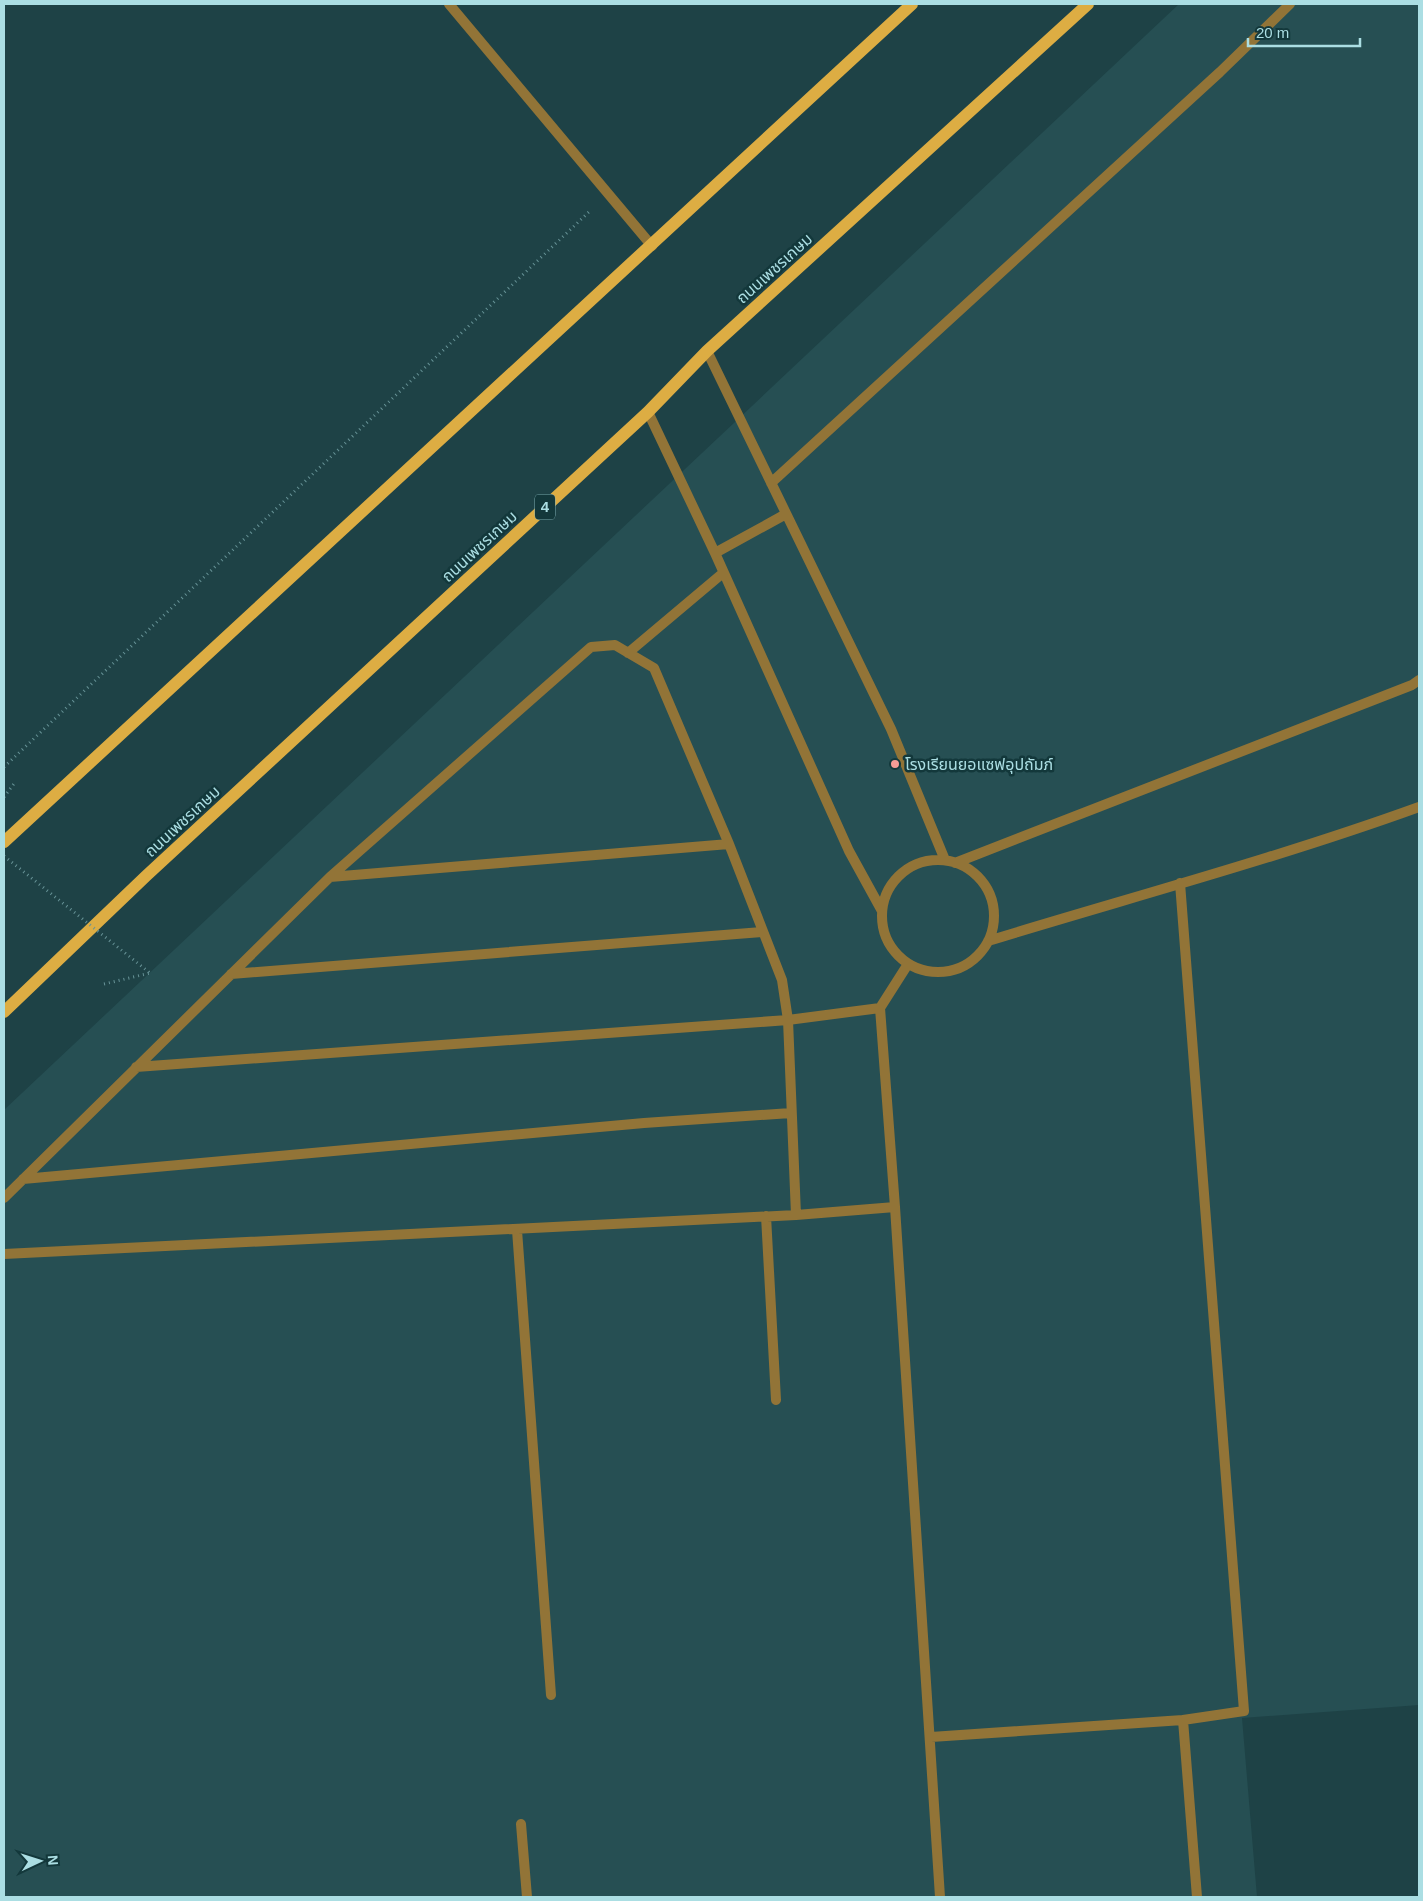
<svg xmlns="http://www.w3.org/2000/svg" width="1423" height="1901" font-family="Arial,'Noto Sans Thai',sans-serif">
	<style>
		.built { fill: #264f53 }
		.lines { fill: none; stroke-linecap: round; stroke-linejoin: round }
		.path { stroke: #679397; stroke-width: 3; stroke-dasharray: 1 4; stroke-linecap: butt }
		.service { stroke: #927437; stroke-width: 10 }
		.minor { stroke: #927437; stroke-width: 10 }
		.primary { stroke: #ddad43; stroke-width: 12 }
		.path-bridge { stroke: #679397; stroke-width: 3; stroke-dasharray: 1 4; stroke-linecap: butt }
		.poi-dot { fill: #f59c96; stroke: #13383b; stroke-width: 2 }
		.labels { text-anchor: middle; stroke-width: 5; stroke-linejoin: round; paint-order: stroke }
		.shield { fill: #13383b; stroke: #7dacb1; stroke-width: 1 }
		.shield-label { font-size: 15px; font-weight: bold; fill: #abdee3 }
		.street-label { font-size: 16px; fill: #abdee3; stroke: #13383b }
		.poi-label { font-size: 16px; fill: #abdee3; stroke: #13383b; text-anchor: start }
	</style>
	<rect width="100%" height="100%" fill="#1e4246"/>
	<path class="built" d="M1179 4H1419V1705L1242 1718 1257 1897H4V1110Z"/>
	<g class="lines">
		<path class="path" d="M4 767 591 210
			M4 797 16 781
			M104 984 150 973"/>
		<path class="service" d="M707 351 891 729 945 860
			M648 412 715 553 849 851 882 911
			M771 483 1220 72 1290 4
			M715 553 786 514
			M628 653 723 573
			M882 916a56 56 0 1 1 112 0a56 56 0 1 1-112 0Z
			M955 863 1412 685 1419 680
			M330 877 729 844
			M1180 883 1244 1711 1183 1720 1197 1897
			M988 941C1132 897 1278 858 1419 807
			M908 964 880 1008 895 1207 940 1897
			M231 974 762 932
			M136 1067 788 1020 880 1008
			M23 1179 644 1123 791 1113
			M4 1198 330 877 591 647 615 645 654 668 729 844 782 980 788 1020 796 1215 4 1254
			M796 1215 895 1207
			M766 1216 776 1400
			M517 1230 551 1695
			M931 1737 1183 1720
			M521 1824 527 1897"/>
		<path class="minor" d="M449 4 652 246"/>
		<path class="primary" d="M4 842 912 4
			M4 1012 146 876 648 412 707 351 1088 4"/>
		<path class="path-bridge" d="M4 856 150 973"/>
	</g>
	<circle class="poi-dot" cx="895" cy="764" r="5"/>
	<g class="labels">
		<rect class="shield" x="535" y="494.5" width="20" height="25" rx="4"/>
		<g class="shield-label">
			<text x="545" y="512">4</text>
		</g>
		<g class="street-label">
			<text transform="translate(774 268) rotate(-42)" y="6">ถนนเพชรเกษม</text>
			<text transform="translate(479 546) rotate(-43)" y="6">ถนนเพชรเกษม</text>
			<text transform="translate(182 821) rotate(-43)" y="6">ถนนเพชรเกษม</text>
		</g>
		<g class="poi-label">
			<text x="905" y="770">โรงเรียนยอแซฟอุปถัมภ์</text>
		</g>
	</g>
	<rect width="1423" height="1901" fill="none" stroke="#abdee3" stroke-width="10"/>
	<g transform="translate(40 1861) rotate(86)" stroke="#13383b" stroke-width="4" paint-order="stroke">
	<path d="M0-4L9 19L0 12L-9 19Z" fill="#abdee3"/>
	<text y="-8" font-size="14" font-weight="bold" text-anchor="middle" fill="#abdee3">N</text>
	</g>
	<path d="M1248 38v8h112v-8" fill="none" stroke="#abdee3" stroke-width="2.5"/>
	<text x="1256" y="38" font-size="15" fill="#abdee3" stroke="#13383b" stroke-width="4" paint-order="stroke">20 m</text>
</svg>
